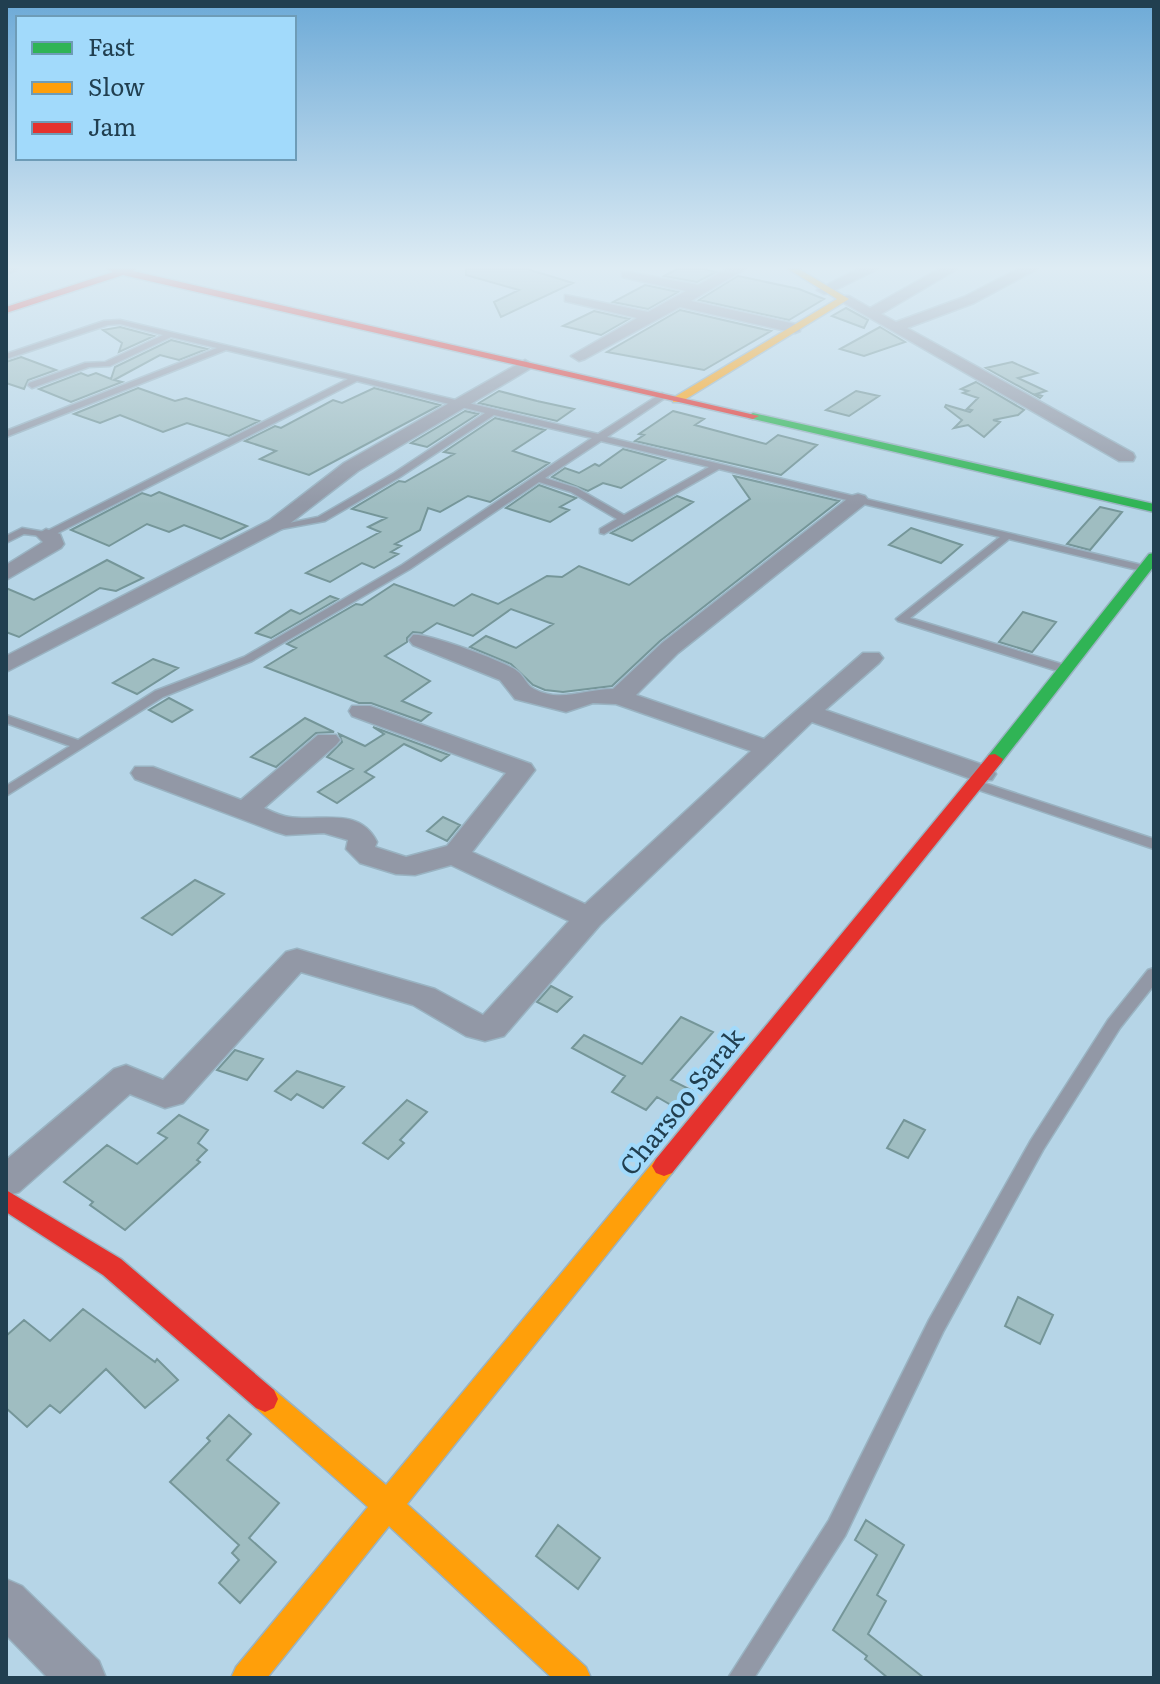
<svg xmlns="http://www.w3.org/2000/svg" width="1160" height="1684" font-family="Literata,serif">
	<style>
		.building { fill: #9fbdc1; stroke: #759699; stroke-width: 2 }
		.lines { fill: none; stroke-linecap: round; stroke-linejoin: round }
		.lane-casing { stroke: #99b3c2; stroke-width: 3 }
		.street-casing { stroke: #99b3c2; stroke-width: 3 }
		.fast-casing { stroke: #99b3c2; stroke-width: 3 }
		.slow-casing { stroke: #99b3c2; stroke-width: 3 }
		.jam-casing { stroke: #99b3c2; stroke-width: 3 }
		.lane { fill: #9298a6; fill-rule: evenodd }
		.street { fill: #9298a6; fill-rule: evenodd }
		.fast { fill: #30b455; fill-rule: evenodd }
		.slow { fill: #ff9f0a; fill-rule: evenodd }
		.jam { fill: #e5322d; fill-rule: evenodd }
		.labels { text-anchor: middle; stroke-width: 8; stroke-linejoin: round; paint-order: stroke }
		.near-street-label { font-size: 26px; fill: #213f50; stroke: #a2dafb }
	</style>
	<rect width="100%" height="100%" fill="#b6d5e7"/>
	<path class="building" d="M466 269H527L573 283 501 317 494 302 519 290 466 275Z
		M677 269H703L716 272 697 282 664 276Z
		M738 276 799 289 824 299 789 320 699 300Z
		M645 285 678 292 648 309 613 302Z
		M846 308 868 320 864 328 832 316Z
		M680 310 771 331 704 370 607 352Z
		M594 311 629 319 601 335 563 326Z
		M120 327 154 336 119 352 122 343 103 330Z
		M880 327 905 342 864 356 840 349Z
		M171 340 207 349 179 360 160 355 114 380 122 382 71 402 39 389 81 373 88 376 96 373 111 379 115 367Z
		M21 357 56 370 28 380 24 389 6 383V362Z
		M1012 362 1037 373 1018 378 1046 391 1036 394 1042 396 1040 398 986 368Z
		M976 382 1024 410 1018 415 993 420 1000 422 984 437 968 425 954 428 962 420 945 407 946 405 970 412 972 410 967 409 978 398 963 393 968 391 961 389Z
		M138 388 175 401 186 398 259 421 229 436 187 423 163 432 120 415 100 423 74 414Z
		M374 388 440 405 309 475 260 459 276 451 245 441 275 426 281 428 333 400 342 403Z
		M499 391 537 401 574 409 557 421 479 403Z
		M856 391 879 396 849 416 826 410Z
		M465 411 478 414 427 447 411 443Z
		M673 411 704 419 695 425 766 444 778 435 817 445 781 475 635 441 644 435 639 434Z
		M495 418 545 430 513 451 549 463 490 502 468 496 440 512 428 508 420 530 395 544 401 546 391 552 398 554 374 568 362 563 330 582 306 573 380 532 368 527 386 518 352 509 399 481 405 482 454 454 444 452Z
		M623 449 665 460 621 488 603 483 588 491 552 477 565 468 579 473 595 464 599 466Z
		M734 476 839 501 660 641 612 686 563 692 545 690 533 685 511 664 470 647 486 636 516 648 553 624 511 609 473 636 437 623 422 633 413 632 407 638V642L385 656 430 681 402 701 431 713 421 721 371 703H359L265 667 296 648 287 644 356 604 362 605 394 584 454 606 472 594 498 604 547 576 562 577 579 566 629 585 750 499Z
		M539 485 576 498 560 507 569 510 550 522 506 508Z
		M159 492 247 526 221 539 184 525 169 532 147 524 109 546 71 530 142 493 151 496Z
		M677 496 693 502 632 541 611 533Z
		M1100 507 1122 512 1090 550 1067 544Z
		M911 528 962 545 941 563 889 545Z
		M107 560 143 578 116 591 100 588 19 637 6 632V588L34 600Z
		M330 596 338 599 271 638 256 633 291 610 300 614Z
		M1023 612 1056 622 1032 652 999 642Z
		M153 659 178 668 137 694 113 683Z
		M169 698 192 710 172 722 149 710Z
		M305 718 334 732 316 733 276 767 251 757Z
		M373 727 449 755 441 761 404 744 365 772 374 777 337 803 318 792 353 769 327 757 342 742 339 734 365 746 384 734Z
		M443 817 460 825 447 841 427 831Z
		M195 880 224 894 172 935 142 918Z
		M551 986 572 997 557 1012 537 1002Z
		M681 1017 713 1032 671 1080 693 1091 678 1109 657 1097 646 1110 612 1092 625 1076 572 1048 584 1035 642 1064Z
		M235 1050 263 1059 247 1080 217 1070Z
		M297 1071 309 1075 344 1087 323 1108 297 1094 291 1100 275 1091Z
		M407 1100 427 1112 400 1140 404 1143 388 1159 363 1143Z
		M179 1115 208 1130 198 1143 207 1150 197 1160 200 1162 125 1230 90 1205 93 1202 64 1182 107 1145 137 1164 167 1138 158 1133Z
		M904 1120 925 1130 908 1158 887 1148Z
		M1018 1297 1053 1315 1040 1344 1005 1326Z
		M83 1309 155 1362 157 1359 178 1380 145 1408 106 1369 60 1413 50 1405 27 1427 6 1408V1336L24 1320 50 1341Z
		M229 1415 251 1434 227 1460 279 1503 249 1538 276 1562 240 1603 219 1583 239 1560 232 1553 239 1545 170 1482 210 1441 207 1438Z
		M866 1520 904 1545 877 1595 886 1601 868 1634 924 1678H888L865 1659 867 1656 833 1630 877 1555 855 1540Z
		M558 1525 600 1558 578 1589 536 1556Z"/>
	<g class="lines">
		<g class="lane-casing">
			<path id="lane" d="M17 269 16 270 6 274V270Z
				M120 320 598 434 662 393 666 396 665 398 607 437 1146 566 1151 569 1146 572 1009 539 910 618 1068 666V672L1064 673 898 621 896 619 1000 537 719 469 604 534 600 533V529L617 519 571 492 539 482 410 569 252 661 163 697 6 796V786L70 746 6 723V715L78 740 155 691 244 657 402 565 592 438 494 415 400 477 325 521 265 532V528L318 517 394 473 485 413 357 381 50 537 24 534 6 543V536L22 528 45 532 348 379 226 350 6 437V431L217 348 171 337 110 366 89 367 32 388 28 385 29 383 85 363 105 362 163 335 120 324 108 325 6 359V354L104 321ZM601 441 709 467 624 515 577 488 545 478Z
				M975 780 1154 839V849L970 787 968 784Z
				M1154 968V985L1120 1028 1043 1150 943 1332 845 1536 754 1678H728L829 1520 929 1320 1031 1140 1108 1020 1148 970Z"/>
		</g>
		<g class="street-casing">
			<path id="street" d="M727 269H745L691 301 800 325V331L795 333 680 307 585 359 579 361 571 356 637 318 565 301V295L648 312 686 291 622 277V271L698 285Z
				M858 269H878L829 293 824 294 817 290Z
				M939 269H957L881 314 896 322 964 297 1018 269H1037L974 303 907 328 1133 453 1135 457 1133 461H1119L837 299 839 296H849L870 308Z
				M525 360 533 365 531 368 358 471 284 528 6 672V656L270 520 344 463Z
				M858 494 865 496 868 500 865 504 678 653 636 695 764 739 863 653H879L883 658 879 663 825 710 992 768 996 774 992 780H974L812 722 600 925 504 1036 485 1041 466 1036 413 1005 301 972 183 1103 165 1108 130 1094 19 1192 6 1196V1160L114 1069 126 1065 163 1080 286 952 297 949 435 989 483 1015 569 921 451 865 415 875 396 874 360 863 346 849 348 840 324 833 286 835 276 832 135 779 131 773 135 767H153L241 800 318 735H336L340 740 336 745 264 808C271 811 280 816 289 817 320 822 359 806 377 842L375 847 406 857 447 846 506 773 352 716 349 711 352 706H370L531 764 535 770 472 852 585 904 751 751 616 704 593 703 566 712 515 699 500 680 413 645 409 640 413 635C425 632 506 662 517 671 524 676 527 686 534 689 560 703 585 689 613 689L662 643 851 496Z
				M46 529 60 534 64 544 61 548 6 580V565L43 542 36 535Z
				M6 1579 22 1586 99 1661 106 1678H48L6 1635Z"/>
		</g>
		<g class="fast-casing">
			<path id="fast" d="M753 413 1154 504V512L749 418 747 416Z
				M1154 553V566L1001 763H989L987 759 989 755 1149 554Z"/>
		</g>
		<g class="slow-casing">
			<path id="slow" d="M788 269H799L849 299 681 402H673V398L837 299Z
				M664 1156 672 1159 676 1166 672 1173 407 1504 586 1667 591 1678H552L389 1526 267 1678H231L236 1667 368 1507 256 1408 252 1399 256 1390 265 1386 274 1390 386 1485 656 1159Z"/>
		</g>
		<g class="jam-casing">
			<path id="jam" d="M107 269H135L133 271 759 416 753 419 123 275 6 313V307L113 272Z
				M995 754 1003 759 1001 763 672 1173 664 1176 656 1173 652 1166 656 1159 989 755Z
				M6 1190 121 1259 274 1390 278 1399 274 1408 265 1412 256 1408 103 1275 6 1212Z"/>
		</g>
		<use href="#lane" class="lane"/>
		<use href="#street" class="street"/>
		<use href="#fast" class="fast"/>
		<use href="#slow" class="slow"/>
		<use href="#jam" class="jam"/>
	</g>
	<linearGradient id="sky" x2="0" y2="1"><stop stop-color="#6daad7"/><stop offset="0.53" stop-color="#deecf4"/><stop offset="1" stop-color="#deecf4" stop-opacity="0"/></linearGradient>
	<rect width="1160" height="505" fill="url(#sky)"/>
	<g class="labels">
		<g class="near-street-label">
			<text transform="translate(682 1102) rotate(-51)" y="9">Charsoo Sarak</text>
		</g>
	</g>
	<rect width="1160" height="1684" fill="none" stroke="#213f50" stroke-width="16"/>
	<rect x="16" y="16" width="280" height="144" fill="#a2dafb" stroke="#6e9cb7" stroke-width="2"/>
	<rect x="32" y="42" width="40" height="12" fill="#30b455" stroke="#6e9cb7" stroke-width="2"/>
	<text x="88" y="56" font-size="24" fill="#213f50">Fast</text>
	<rect x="32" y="82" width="40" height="12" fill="#ff9f0a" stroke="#6e9cb7" stroke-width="2"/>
	<text x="88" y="96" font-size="24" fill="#213f50">Slow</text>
	<rect x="32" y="122" width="40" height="12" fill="#e5322d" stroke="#6e9cb7" stroke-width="2"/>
	<text x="88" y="136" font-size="24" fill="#213f50">Jam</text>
</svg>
